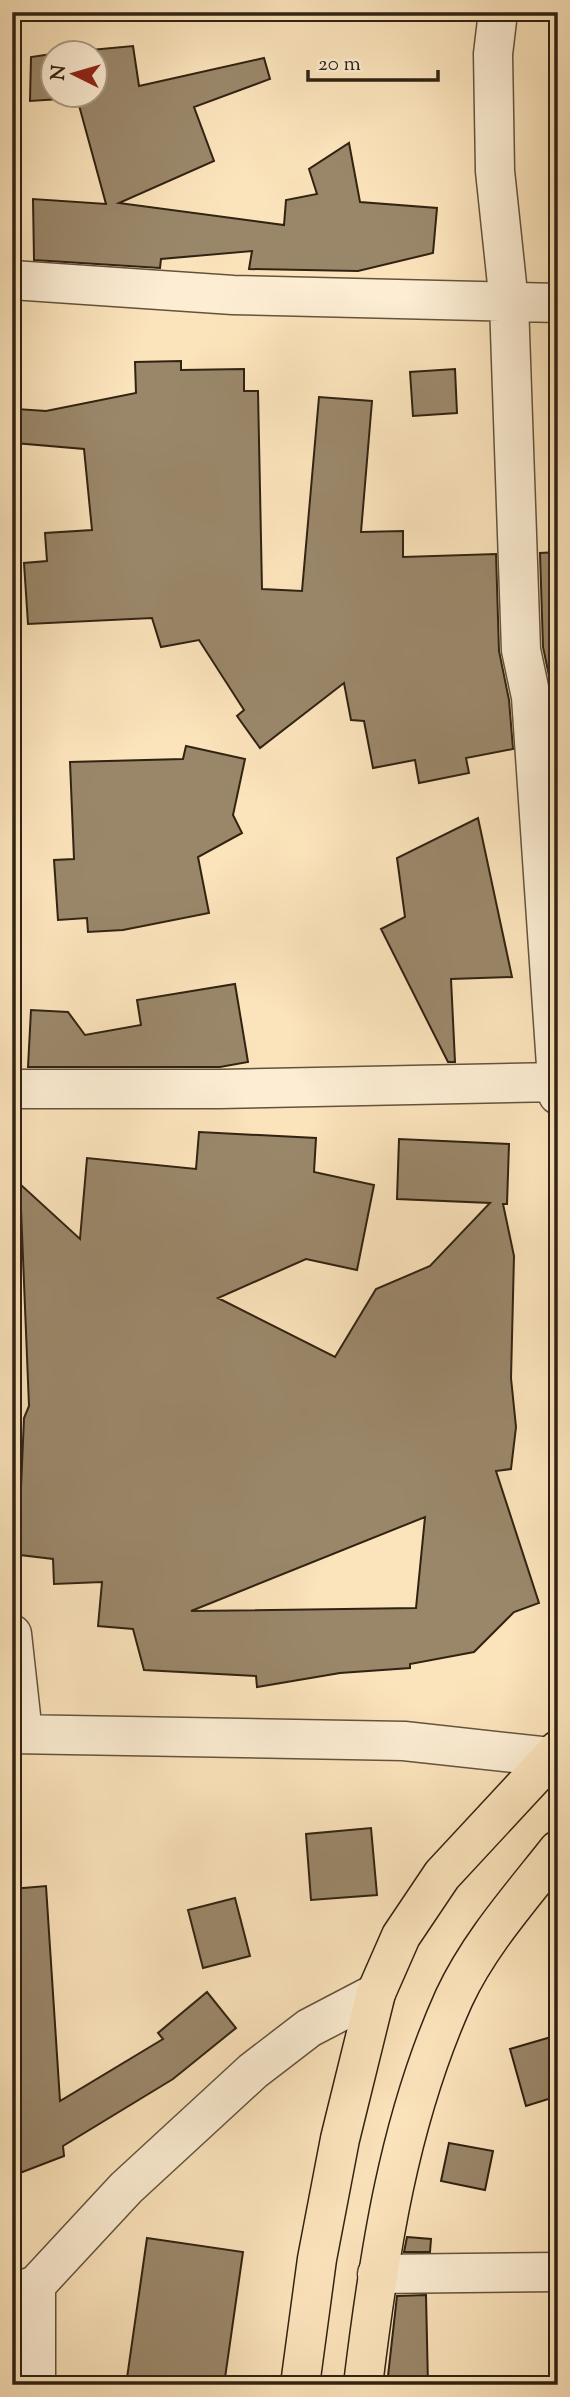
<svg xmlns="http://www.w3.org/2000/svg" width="570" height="2397" font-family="'Sorts Mill Goudy',serif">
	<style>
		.building { fill: #9a876a; stroke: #312312; stroke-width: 2; fill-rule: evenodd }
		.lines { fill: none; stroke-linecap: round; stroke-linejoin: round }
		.minor-casing { stroke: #64533c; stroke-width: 41 }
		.primary-casing { stroke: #312312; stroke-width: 41 }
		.minor { stroke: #fcedd3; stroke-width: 38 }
		.primary { stroke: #fbe3bb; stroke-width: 38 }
	</style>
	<rect width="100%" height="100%" fill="#fbe3bb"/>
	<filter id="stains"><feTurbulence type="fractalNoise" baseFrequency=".00286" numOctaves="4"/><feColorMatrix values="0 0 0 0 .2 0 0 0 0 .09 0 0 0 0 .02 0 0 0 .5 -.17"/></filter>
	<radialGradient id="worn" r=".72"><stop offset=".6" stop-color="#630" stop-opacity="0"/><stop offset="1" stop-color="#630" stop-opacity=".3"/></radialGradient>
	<path class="building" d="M133 46 139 86 264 58 270 79 194 107 214 161 119 203 284 225 286 200 317 194 309 169 349 143 360 202 437 208 433 253 358 271 249 269 252 251 161 259 160 268 34 260 33 199 106 204 77 98 30 101 31 57 52 54V94H94V52H69Z
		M181 361V370L244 369V391H258L262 589 302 591 319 397 372 401 361 532 403 531V557L496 554 499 651 509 700 513 749 466 758 469 773 419 783 415 760 373 768 364 721 351 720 344 683 260 748 237 716 244 710 199 640 161 647 152 618 28 624 24 563 47 561 45 533 92 530 84 449 15 443 17 409 46 411 136 393 135 362Z
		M455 369 457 413 413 416 410 372Z
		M558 552V740H556L553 695 543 647 540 553Z
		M186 746 245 759 233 815 242 833 198 857 209 913 123 930 88 932 87 918 58 920 54 860 74 859 70 762 183 759Z
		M478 818 512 977 451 979 455 1062H448L381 929 405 917 397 858Z
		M235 984 248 1062 220 1067H28L31 1010 68 1012 85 1035 141 1025 137 1000Z
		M199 1132 316 1138 314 1172 374 1185 357 1270 306 1259 218 1298 335 1357 376 1289 430 1266 490 1203 397 1199 399 1139 509 1144 507 1204H503L514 1256 511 1378 516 1427 511 1469 496 1471 539 1603 514 1612 474 1652 410 1664V1668L340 1673 257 1687 256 1676 144 1670 133 1629 98 1626 102 1582 54 1584 53 1559 12 1554V1511H20L24 1418 29 1406 20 1184 80 1239 87 1158 196 1169ZM425 1517 416 1608 191 1611Z
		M371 1828 377 1895 311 1900 306 1834Z
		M46 1886 60 2101 163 2039 158 2033 207 1992 236 2028 173 2079 63 2146 64 2156 12 2176V1889Z
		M235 1898 250 1956 203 1968 188 1910Z
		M551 2037 558 2061V2096L526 2106 510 2049Z
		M449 2143 493 2151 485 2190 441 2181Z
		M407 2237 431 2239 430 2252H404Z
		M147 2238 243 2252 224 2385H126Z
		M426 2295 428 2385H387L397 2296Z"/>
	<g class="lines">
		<g class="minor-casing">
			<path id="minor" d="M498 12 493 54 495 171 509 303 521 650 531 697 558 1095
				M12 280 233 295 558 303
				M12 1089H220L558 1082
				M12 1634 23 1734
				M12 1734 404 1741 550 1757
				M377 2274 558 2272
				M36 2285V2385
				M12 2293 36 2285 126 2188 253 2071 309 2028 376 1993"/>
		</g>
		<g class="primary-casing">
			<path id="primary" d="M300 2385 317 2259 340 2139 376 1993 401 1936 442 1875 558 1750
				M363 2385C379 2253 399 2120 454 1998 479 1944 521 1897 558 1850"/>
		</g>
		<use href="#minor" class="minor"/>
		<use href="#primary" class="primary"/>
	</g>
	<rect width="570" height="2397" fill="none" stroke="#fbe3bb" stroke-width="42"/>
	<rect x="14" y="14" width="542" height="2369" fill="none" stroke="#312312" stroke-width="3.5"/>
	<rect x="21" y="21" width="528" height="2355" fill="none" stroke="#312312" stroke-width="2"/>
	<g transform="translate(74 74) rotate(275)"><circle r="33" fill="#fcedd3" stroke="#ab9c86" stroke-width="2"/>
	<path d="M0-5L12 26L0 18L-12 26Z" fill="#8f2418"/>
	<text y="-10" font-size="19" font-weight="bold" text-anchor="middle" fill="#312312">N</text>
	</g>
	<path d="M308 70v10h130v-10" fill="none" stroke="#312312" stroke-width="3.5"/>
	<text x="318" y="70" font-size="21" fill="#312312" stroke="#fcedd3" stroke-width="5" paint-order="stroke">20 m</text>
	<rect width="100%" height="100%" filter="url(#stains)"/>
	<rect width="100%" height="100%" fill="url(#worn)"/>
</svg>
